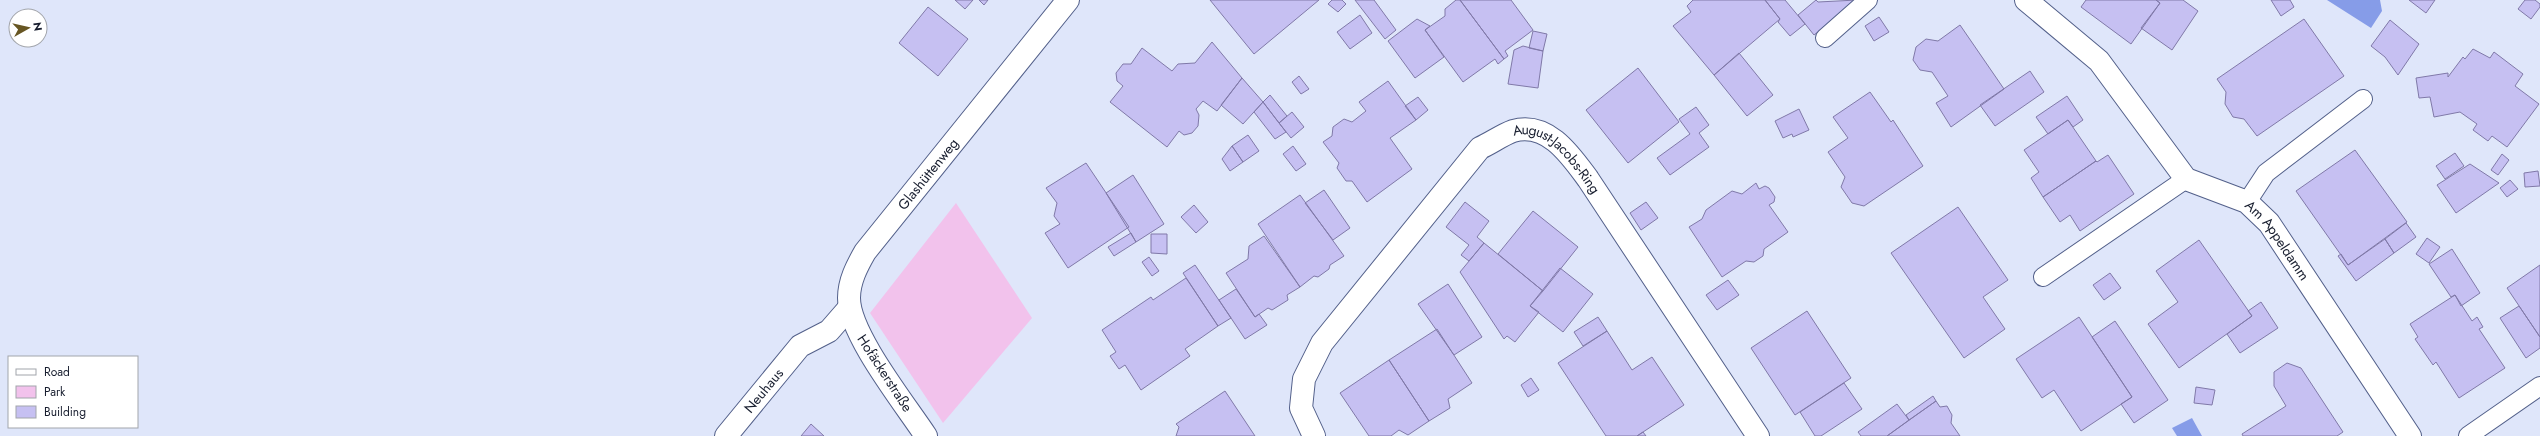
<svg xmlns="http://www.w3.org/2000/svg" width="2540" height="436" font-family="Jost,sans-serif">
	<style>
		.green { fill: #f2c2ec }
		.water { fill: #869ce8 }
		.building { fill: #c6c0f2; stroke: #8079a8 }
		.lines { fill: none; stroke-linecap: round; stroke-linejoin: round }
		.lane-casing { stroke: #53608a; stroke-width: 20 }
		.street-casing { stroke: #53608a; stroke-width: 24 }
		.lane { stroke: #fff; stroke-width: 18 }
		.street { stroke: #fff; stroke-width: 22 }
		.labels { text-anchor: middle; stroke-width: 3; stroke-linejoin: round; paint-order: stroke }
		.street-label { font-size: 14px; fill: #171d2e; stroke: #fff }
	</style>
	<rect width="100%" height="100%" fill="#dfe6fa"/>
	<path class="green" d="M956 203 1032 318 943 423 870 313Z"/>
	<path class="water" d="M2327 0H2380L2382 11 2371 28Z
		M2192 418 2202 436H2177L2172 428Z"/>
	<path class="building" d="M955 0H973L965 9Z
		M979 0H988L984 5Z
		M1210 0H1319L1254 54Z
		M1332 0H1342L1346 4 1338 12 1328 4Z
		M1355 0H1374L1396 30 1385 39Z
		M1456 0H1460L1504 59 1498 64 1495 59 1463 82 1425 30 1445 16V9Z
		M1460 0H1511L1533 30 1505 51 1508 56 1504 59Z
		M1693 0H1765L1780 19 1714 75 1673 26 1691 12 1687 6Z
		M1765 0H1785L1805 24 1790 36 1778 22 1780 19Z
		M1816 0 1818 2 1857 0 1814 35 1798 15Z
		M2086 0H2156L2160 3 2131 44 2081 7Z
		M2156 0H2183L2198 11 2172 50 2141 28 2160 3Z
		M2271 0H2290L2294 7 2281 16Z
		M2409 0H2435L2426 13Z
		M2525 0H2535L2540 4V7L2531 19 2518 9Z
		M928 7 968 39 938 76 899 43Z
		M1360 15 1372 33 1350 49 1337 32Z
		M1879 17 1889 32 1874 41 1865 26Z
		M1417 19 1430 26 1425 30 1444 57 1415 78 1388 41Z
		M2304 19 2344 76 2257 136 2244 119 2233 117 2225 104 2226 92 2217 79Z
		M2390 20 2419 44 2398 75 2385 57 2371 46Z
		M1960 25 2004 89 1951 127 1936 103 1948 96 1932 72 1920 70 1913 60 1916 47 1926 39 1938 41Z
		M1533 31 1547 34 1543 51 1529 48Z
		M1212 42 1242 78 1217 111 1203 101 1196 109 1199 115 1198 126 1192 133 1184 135 1179 131 1167 147 1110 102 1123 86 1117 81 1116 73 1123 64H1131L1142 48 1172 71 1178 64 1195 63Z
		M1523 46 1543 51 1538 88 1508 84 1514 50Z
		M2473 49 2490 58 2494 52 2523 74 2515 86 2539 104 2507 147 2492 136 2488 141 2473 130 2477 124 2460 112 2434 117 2430 97 2419 98 2416 78 2448 73V77L2463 57 2465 59Z
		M1739 53 1773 95 1747 116 1714 75Z
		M1638 68 1679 122 1628 163 1586 110Z
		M2030 71 2044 92 1995 126 1980 105Z
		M1299 76 1309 89 1301 94 1292 82Z
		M1242 78 1263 102 1243 124 1221 105Z
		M1388 81 1416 120 1390 138 1412 169 1367 202 1352 181H1346L1337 168 1339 163 1323 142 1332 136 1333 127 1344 119 1352 122 1366 111 1359 102Z
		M1870 92 1891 122 1893 120 1923 166 1864 206 1852 203 1841 187 1845 177 1828 152 1848 138 1833 117Z
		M1270 95 1287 116 1279 123 1263 102Z
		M2067 96 2083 120 2073 127 2068 120 2048 134 2036 117Z
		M1418 97 1428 110 1416 120 1405 106Z
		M1263 102 1286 132 1275 139 1254 112Z
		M1696 107 1709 125 1699 133 1709 147 1670 175 1657 158 1690 134 1679 119Z
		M1799 109 1809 130 1793 137 1792 134 1783 138 1775 121Z
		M1292 112 1304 127 1291 138 1279 123Z
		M2068 120 2096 161 2043 197 2031 178 2039 172 2024 150Z
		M1248 135 1259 151 1243 162 1232 146Z
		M1232 146 1243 162 1230 171 1222 159Z
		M1293 146 1306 164 1296 171 1283 154Z
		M2355 150 2407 222 2348 265 2296 191Z
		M2455 153 2464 166 2445 179 2436 166Z
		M2502 154 2509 160 2498 175 2491 170Z
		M2108 155 2134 194 2080 231 2070 215 2060 222 2043 197 2096 161 2097 162Z
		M1086 163 1129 227 1068 268 1045 233 1060 224 1054 216 1057 203 1046 188Z
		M2470 164 2499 183 2456 213 2437 185Z
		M2538 171 2540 186 2525 187 2524 173Z
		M1133 175 1164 224 1136 242 1106 193Z
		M2510 180 2518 189 2507 197 2500 188Z
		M1756 183 1759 189 1765 186 1769 188 1775 197 1774 202 1769 205 1788 232 1764 249 1763 256 1754 262 1746 261 1722 277 1689 227 1702 219 1706 210 1732 191 1742 194Z
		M1324 190 1350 228 1333 240 1305 203Z
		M1300 195 1344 256 1330 265 1329 269 1318 277 1314 276 1300 287 1258 224Z
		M1465 202 1489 221 1477 237 1484 243 1469 261 1461 255 1469 245 1446 227Z
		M1646 202 1658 218 1641 230 1630 213Z
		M1194 205 1208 222 1196 233 1181 217Z
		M1958 207 2008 280 1983 297 2005 329 1964 358 1891 253Z
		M1533 211 1578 247 1543 291 1498 254Z
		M2406 223 2416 237 2394 253 2385 239Z
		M1131 233 1136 242 1114 256 1108 247Z
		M1151 234H1167V254L1151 253Z
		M1264 236 1300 287 1287 295 1288 300 1272 310 1268 308 1255 317 1226 273 1248 259 1249 246Z
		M2427 238 2440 247 2429 263 2416 254Z
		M2385 239 2394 253 2356 281 2338 256 2341 254 2348 265Z
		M2199 240 2252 316 2179 368 2148 324 2178 302 2156 271Z
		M1484 243 1543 291 1530 306 1539 312 1515 342 1507 336 1504 339 1460 272Z
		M2452 249 2480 293 2461 306 2455 295 2451 297 2429 264Z
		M1149 257 1159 271 1152 276 1142 262Z
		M1195 265 1231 318 1218 326 1183 273Z
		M2540 265V337L2507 288Z
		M1560 268 1593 294 1563 332 1530 306Z
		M2110 273 2121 288 2104 300 2093 285Z
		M1186 278 1218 326 1185 349 1190 356 1141 390 1125 365 1119 369 1110 356 1116 352 1102 330 1151 297 1153 300Z
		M1728 280 1739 295 1717 310 1706 295Z
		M1448 284 1482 337 1454 355 1418 304Z
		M1236 289 1255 317 1259 314 1267 325 1245 339 1219 300Z
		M2455 295 2472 321 2477 317 2483 327 2479 329 2505 368 2459 398 2436 362 2433 365 2415 339 2418 337 2410 324Z
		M2261 302 2278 328 2240 353 2227 334 2252 316 2248 311Z
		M2519 306 2540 337V348L2526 358 2500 318Z
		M1807 311 1851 378 1795 415 1751 348Z
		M1598 317 1607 331 1583 346 1574 332Z
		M2079 317 2132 397 2081 431 2054 390 2042 398 2016 359Z
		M2115 321 2168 400 2134 423 2121 404 2132 397 2092 337Z
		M1437 329 1472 383 1448 399 1450 408 1429 421 1389 360Z
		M1607 331 1632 370 1652 357 1684 405 1637 436H1606L1558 363Z
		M1389 360 1429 421 1408 435 1399 430 1391 436H1369L1340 393Z
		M2287 363 2301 368 2343 432 2337 436H2243L2242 434 2286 406 2274 386V372Z
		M1531 378 1539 390 1528 397 1521 385Z
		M1844 383 1862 409 1821 436H1815L1800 412Z
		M2196 387 2215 390 2212 405 2194 403Z
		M1225 391 1255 436H1176L1179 427 1176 424Z
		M1933 396 1936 401 1909 420 1906 415Z
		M1936 401 1940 407 1947 406 1952 415 1951 423 1960 436H1887Z
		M1897 404 1909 420 1887 436H1861L1858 432Z
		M811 424 824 436H801Z
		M1643 432 1646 436H1637Z"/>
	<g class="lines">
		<g class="lane-casing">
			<path id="lane" d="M1825 38 1868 0
				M2247 202 2266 173 2363 99
				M2043 277 2186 179
				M2468 436 2540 386"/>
		</g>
		<g class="street-casing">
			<g id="street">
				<path id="s1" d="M2026 0 2099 61 2186 179 2247 202 2269 223 2410 436"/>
				<path id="s2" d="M726 436 800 346 829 331 849 308"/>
				<path id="s3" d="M926 436C905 404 849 334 849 298 849 281 857 266 865 252L1068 0"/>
				<path id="s4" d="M1314 436 1301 408 1304 379 1322 343 1480 148C1491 143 1502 135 1513 131 1548 121 1571 156 1588 179L1758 436"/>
			</g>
		</g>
		<use href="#lane" class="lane"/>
		<use href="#street" class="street"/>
	</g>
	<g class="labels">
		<g class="street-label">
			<text dy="5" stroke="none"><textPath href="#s4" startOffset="444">August-Jacobs-Ring</textPath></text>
			<text dy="5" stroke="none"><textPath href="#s3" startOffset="309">Glashüttenweg</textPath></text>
			<text dy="5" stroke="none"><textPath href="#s1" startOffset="356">Am Appeldamm</textPath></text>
			<text transform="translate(885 373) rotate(57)" y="5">Hofäckerstraße</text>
			<text dy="5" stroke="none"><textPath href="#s2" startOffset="59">Neuhaus</textPath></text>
		</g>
	</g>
	<rect x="8" y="356" width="130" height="72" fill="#ffffff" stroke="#a2a5ab"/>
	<rect x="16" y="369" width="20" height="6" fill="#ffffff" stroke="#a2a5ab"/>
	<text x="44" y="376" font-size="12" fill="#171d2e">Road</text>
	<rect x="16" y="386" width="20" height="12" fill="#f2c2ec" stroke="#a2a5ab"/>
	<text x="44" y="396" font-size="12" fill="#171d2e">Park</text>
	<rect x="16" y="406" width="20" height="12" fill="#c6c0f2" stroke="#a2a5ab"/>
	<text x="44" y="416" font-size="12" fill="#171d2e">Building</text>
	<g transform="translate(28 28) rotate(82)"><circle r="19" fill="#ffffff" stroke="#a2a5ab"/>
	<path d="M0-3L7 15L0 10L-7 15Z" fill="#675623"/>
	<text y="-6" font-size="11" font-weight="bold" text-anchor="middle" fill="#171d2e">N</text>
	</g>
</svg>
